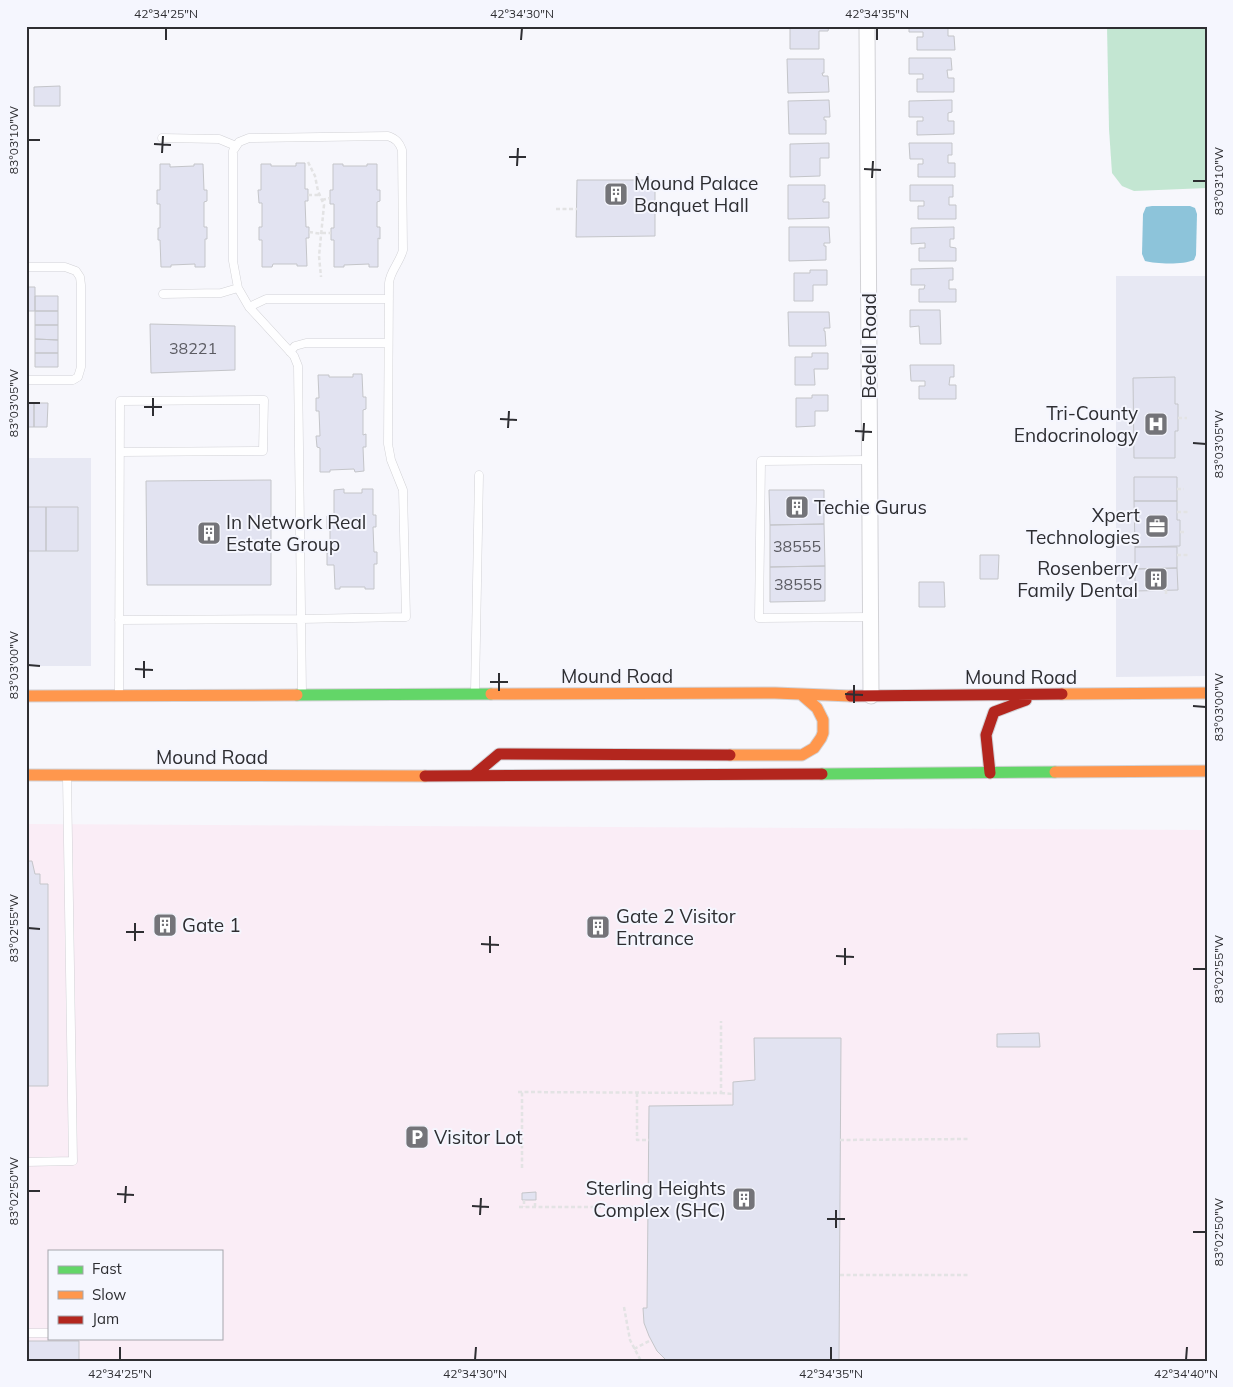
<svg xmlns="http://www.w3.org/2000/svg" width="1233" height="1387" font-family="Mulish,sans-serif">
	<style>
		.built { fill: #e7e8f3 }
		.industrial { fill: #faedf6; fill-rule: evenodd }
		.forest { fill: #c3e6d2 }
		.water { fill: #8dc4da }
		.building { fill: #e2e3f1; stroke: #c4c5c9 }
		.lines { fill: none; stroke-linecap: round; stroke-linejoin: round }
		.lane-casing { stroke: #d2d2d6; stroke-width: 9 }
		.street-casing { stroke: #d2d2d6; stroke-width: 17 }
		.fast-casing { stroke: #d2d2d6; stroke-width: 13 }
		.slow-casing { stroke: #d2d2d6; stroke-width: 13 }
		.jam-casing { stroke: #d2d2d6; stroke-width: 13 }
		.path { stroke: #e3e3e4; stroke-width: 2.5; stroke-dasharray: 4 2.5; stroke-linecap: butt }
		.lane { stroke: #fefeff; stroke-width: 8 }
		.street { stroke: #fefeff; stroke-width: 15 }
		.fast { stroke: #63d668; stroke-width: 11 }
		.slow { stroke: #ff974d; stroke-width: 11 }
		.jam { stroke: #b3261e; stroke-width: 11 }
		.ticks { fill: none; stroke: #2e2e32; stroke-width: 2 }
		.labels { text-anchor: middle; stroke-width: 4; stroke-linejoin: round; paint-order: stroke }
		.number-label { font-size: 16px; fill: #5b5b62 }
		.poi-label { font-size: 19px; fill: #2e2e32; stroke: #f5f6fe; text-anchor: start }
		.street-label { font-size: 19px; fill: #2e2e32; stroke: #f5f6fe }
		.neatline { fill: none; stroke: #2e2e32; stroke-width: 2 }
		.ticks-label { font-size: 12px; text-anchor: middle; fill: #2e2e32 }
	</style>
	<rect width="100%" height="100%" fill="#f7f7fc"/>
	<path class="built" d="M1116 276H1207V676L1116 677Z
		M26 458H91V666H26Z"/>
	<path class="industrial" d="M26 824 1207 830V1361H26ZM49 1251H221V1338H49Z"/>
	<path class="forest" d="M1107 26H1207V188L1134 191 1122 186 1112 173 1109 129Z"/>
	<path class="water" d="M1152 206H1190L1195 208 1197 214 1196 255 1194 260C1183 265 1156 264 1145 261L1142 254 1143 214 1146 207Z"/>
	<path class="building" d="M790 26H829L828 31H819V49H790Z
		M909 26H952V28H948V36H954L955 50H917V37H923V32H909Z
		M909 58H951L952 70H947L948 78H954V92H917V79H923V74H909Z
		M787 59H824V73H822L823 76H828L829 92 788 93Z
		M60 86V106H34V87Z
		M829 100 830 117H824V120H826V134H789L788 101Z
		M952 100V112L948 113V121H954V134L917 135V121H923V117H909V101Z
		M829 143V158H820V176L790 177V144Z
		M909 143H952V155H948V163H955V177H918V164H923V159H910Z
		M296 163H305V189H308V201H305L306 227H309V238H306L307 266H297V264H273L272 267H262V240H259V227H262V203H259L258 190H261V164H271V166H296Z
		M160 164H170V167L194 166V164H203L204 190H207V201L204 202V227H207V239H205V267H195V264L171 265V267H161L160 240H158V228H160V204H157V190H160Z
		M333 164H343V166H367V164H377V190H380V201L377 202V227H380V239L378 238V267H369V264L344 265V267H334V240H331V228H334V204H330V190H333Z
		M577 180H655V236L576 237Z
		M788 185H825V199H823V202H829V218L788 219Z
		M910 185H953V197H949V205H956V219H918V206H924V201H910Z
		M789 227H829L830 243H824V246H826V260L789 261Z
		M954 227V239H950V247L956 248V261H919V248H925V243L911 244V228Z
		M953 268V280H949V289H956V302H919V289H924L925 285H911V269Z
		M810 270H827V285H813V301H794V273H810Z
		M26 287H35V311H26Z
		M35 296H58V311H35Z
		M910 310H940L941 344H920L919 326 910 327Z
		M35 311H58V325H35Z
		M788 312H829L830 328H824V331H825L826 346H789Z
		M150 324 235 326V370L151 373Z
		M35 325H58V340L35 339Z
		M35 339 58 340V353H35Z
		M35 353H58V367H35Z
		M812 353H828V369H814L815 385H795V357H812Z
		M910 365H954V377H950L949 385H956V399H919V386H925V381H911Z
		M353 374H362L363 397H366V409L363 410V435L366 434V447H363L364 471 355 472 354 469 330 470V472H320V448L317 447 316 436H320L319 411H316V398H319L318 375H329V377H353Z
		M1175 377V404H1178V431H1175V458H1134L1133 378Z
		M812 395H828V411H815V426L796 427V398H812Z
		M26 403H34V427H26Z
		M34 403H48L47 427H34Z
		M1134 477H1177V501H1134Z
		M271 480V585H147L146 481Z
		M344 489V493H362V489H373V515H376V527H373L374 552H377V564H374V589H365V587H340V589H335L334 565H327V553H330V529H327V516H334V490Z
		M769 490H824V524L770 525Z
		M1134 501H1177V520H1180V546L1135 547Z
		M26 507H46V551H26Z
		M46 507H78V551H46Z
		M824 524 825 566 770 567V525Z
		M1135 547H1177V568L1135 569Z
		M980 555H999L998 579H980Z
		M825 566V601L770 602V567Z
		M1177 568 1178 590 1135 591V569Z
		M919 582H944L945 607H919Z
		M26 861H32L35 874H40V884H48V1086H26Z
		M595 923H601V931H595Z
		M1039 1033 1040 1047H997V1034Z
		M754 1038H841L839 1361H667L657 1351 649 1336 644 1323 643 1308H647L649 1106 733 1105V1082L755 1080Z
		M536 1192V1200H522V1193Z
		M26 1341H79V1361H26Z"/>
	<g class="lines">
		<g class="lane-casing">
			<path id="lane" d="M162 138 219 139 236 146
				M26 267H65L76 271 80 277 81 285V367L78 377 73 380H26
				M163 294 221 293 238 288
				M249 307 266 299H389
				M290 352 295 346 306 343H388
				M870 460 761 461 759 618 870 617
				M119 620 301 619 406 617 403 490 391 460 388 444 389 283C390 271 400 262 403 250L402 150C399 142 396 139 388 136L249 138 239 142 233 151V261L238 288 249 307 294 356 298 366C299 475 300 584 302 693
				M475 692 479 475
				M119 693 120 401 264 400 263 451 121 452
				M26 1162 73 1161 67 777
				M26 1333H49"/>
		</g>
		<g class="street-casing">
			<path id="street" d="M867 26 871 696"/>
		</g>
		<g class="fast-casing">
			<path id="fast" d="M297 695 491 694
				M822 774 1055 772"/>
		</g>
		<g class="slow-casing">
			<path id="slow" d="M491 694 775 693 851 696
				M1062 694 1207 693
				M26 696 297 695
				M730 755H802L814 748 821 738 823 733V720L817 708 802 695
				M1055 772 1207 771
				M26 775 425 776"/>
		</g>
		<g class="jam-casing">
			<path id="jam" d="M851 696 1062 694
				M990 773 986 735 994 712 1026 700
				M474 775 499 754 730 755
				M425 776 822 774"/>
		</g>
		<path class="path" d="M308 162 315 176 318 191 324 205 319 256 321 277
			M638 173V180
			M308 195H320
			M322 200 330 198
			M556 209H577
			M309 232 322 234
			M322 233H331
			M1178 418H1187
			M1177 489H1184
			M1177 512H1188
			M1180 532H1184
			M1177 555H1188
			M1166 590V594
			M518 1092 721 1093V1021
			M637 1093V1140H649
			M721 1093 733 1094
			M840 1140 969 1139
			M522 1168V1092
			M524 1200V1207
			M519 1207H648
			M535 1207V1200
			M840 1275H970
			M624 1307 630 1340 641 1361
			M634 1349 651 1340"/>
		<use href="#lane" class="lane"/>
		<use href="#street" class="street"/>
		<use href="#fast" class="fast"/>
		<use href="#slow" class="slow"/>
		<use href="#jam" class="jam"/>
	</g>
	<path class="ticks" d="M166 40V28M521 40 522 28M877 40V28M28 140H40M154 144 171 145M162 153 163 136M509 157H526M517 166 518 148M864 169 881 170M872 178 873 161M1193 181H1206M28 403H40M144 407H162M153 416V398M500 419 517 420M508 428 509 411M855 431 872 432M863 441 864 423M1193 443 1206 444M28 665 40 666M135 669 153 670M144 678V661M490 682H508M499 691V673M845 694 863 695M854 703V685M1193 706 1206 707M28 928 40 929M126 932H144M135 941V923M481 944 499 945M490 953V936M836 956 854 957M845 965V948M1193 969H1206M28 1191H40M117 1194 134 1195M125 1203 126 1186M472 1206 489 1207M480 1215 481 1198M827 1219H845M836 1228V1210M1193 1232H1206M120 1360V1347M475 1360 476 1347M831 1360V1347M1186 1360 1187 1347"/>
	<defs>
		<g id="building-square" transform="scale(1.25)"><rect x="-9" y="-9" width="18" height="18" rx="4" fill="#747479" stroke="#f5f6fe"/><path d="M-4-6H4V6H1V3H-1V6H-4ZM-2.5-4.3h1.7v1.8h-1.7ZM.8-4.3h1.7v1.8H.8ZM-2.5-1h1.7V.8h-1.7ZM.8-1h1.7V.8H.8Z" fill="#fff"/></g>
		<g id="hospital-square" transform="scale(1.25)"><rect x="-9" y="-9" width="18" height="18" rx="4" fill="#747479" stroke="#f5f6fe"/><path d="M-5-5h3v3.5h4V-5h3V5h-3V1.5h-4V5h-3Z" fill="#fff"/></g>
		<g id="office-square" transform="scale(1.25)"><rect x="-9" y="-9" width="18" height="18" rx="4" fill="#747479" stroke="#f5f6fe"/><path d="M-6-3h4V-5.5h4V-3h4V5H-6ZM-1-4.5V-3h2v-1.5ZM-6 0V1H6V0Z" fill="#fff"/></g>
		<g id="parking-square" transform="scale(1.25)"><rect x="-9" y="-9" width="18" height="18" rx="4" fill="#747479" stroke="#f5f6fe"/><path d="M-3.5-5.5H1a3.5 3.5 0 0 1 0 7H-1V5.5H-3.5ZM-1-3.4V-.6H.8a1.4 1.4 0 0 0 0-2.8Z" fill="#fff"/></g>
	</defs>
	<g fill-rule="evenodd">
		<use href="#building-square" x="616" y="194"/>
		<use href="#hospital-square" x="1156" y="424"/>
		<use href="#building-square" x="797" y="507"/>
		<use href="#office-square" x="1157" y="526"/>
		<use href="#building-square" x="209" y="533"/>
		<use href="#building-square" x="1156" y="579"/>
		<use href="#building-square" x="165" y="925"/>
		<use href="#building-square" x="598" y="927"/>
		<use href="#parking-square" x="417" y="1137"/>
		<use href="#building-square" x="744" y="1199"/>
	</g>
	<g class="labels">
		<g class="number-label">
			<text x="193" y="354">38221</text>
			<text x="797" y="552">38555</text>
			<text x="798" y="590">38555</text>
		</g>
		<g class="poi-label">
			<text x="634" y="190">Mound Palace<tspan x="634" dy="22">Banquet Hall</tspan></text>
			<text x="1138" y="420" text-anchor="end">Tri-County<tspan x="1138" dy="22">Endocrinology</tspan></text>
			<text x="814" y="514">Techie Gurus</text>
			<text x="1140" y="522" text-anchor="end">Xpert<tspan x="1140" dy="22">Technologies</tspan></text>
			<text x="226" y="529">In Network Real<tspan x="226" dy="22">Estate Group</tspan></text>
			<text x="1138" y="575" text-anchor="end">Rosenberry<tspan x="1138" dy="22">Family Dental</tspan></text>
			<text x="616" y="923">Gate 2 Visitor<tspan x="616" dy="22">Entrance</tspan></text>
			<text x="182" y="932">Gate 1</text>
			<text x="434" y="1144">Visitor Lot</text>
			<text x="726" y="1195" text-anchor="end">Sterling Heights<tspan x="726" dy="22">Complex (SHC)</tspan></text>
		</g>
		<g class="street-label">
			<text transform="translate(869 346) rotate(-90)" y="7">Bedell Road</text>
			<text x="617" y="683">Mound Road</text>
			<text x="1021" y="684">Mound Road</text>
			<text x="212" y="764">Mound Road</text>
		</g>
	</g>
	<rect width="1233" height="1387" fill="none" stroke="#f5f6fe" stroke-width="55"/>
	<rect x="48" y="1250" width="175" height="90" fill="#f5f6fe" stroke="#a5a6ac"/>
	<rect x="58" y="1266" width="25" height="8" fill="#63d668" stroke="#a5a6ac"/>
	<text x="92" y="1274" font-size="15" fill="#2e2e32">Fast</text>
	<rect x="58" y="1291" width="25" height="8" fill="#ff974d" stroke="#a5a6ac"/>
	<text x="92" y="1300" font-size="15" fill="#2e2e32">Slow</text>
	<rect x="58" y="1316" width="25" height="8" fill="#b3261e" stroke="#a5a6ac"/>
	<text x="92" y="1324" font-size="15" fill="#2e2e32">Jam</text>
	<rect x="28" y="28" width="1178" height="1332" class="neatline"/>
	<g class="ticks-label">
		<text x="166" y="18">42°34'25"N</text>
		<text x="522" y="18">42°34'30"N</text>
		<text x="877" y="18">42°34'35"N</text>
		<text transform="translate(14 140) rotate(-90)" y="4">83°03'10"W</text>
		<text transform="translate(1219 181) rotate(-90)" y="4">83°03'10"W</text>
		<text transform="translate(14 403) rotate(-90)" y="4">83°03'05"W</text>
		<text transform="translate(1219 444) rotate(-90)" y="4">83°03'05"W</text>
		<text transform="translate(14 665) rotate(-90)" y="4">83°03'00"W</text>
		<text transform="translate(1219 707) rotate(-90)" y="4">83°03'00"W</text>
		<text transform="translate(14 928) rotate(-90)" y="4">83°02'55"W</text>
		<text transform="translate(1219 969) rotate(-90)" y="4">83°02'55"W</text>
		<text transform="translate(14 1191) rotate(-90)" y="4">83°02'50"W</text>
		<text transform="translate(1219 1232) rotate(-90)" y="4">83°02'50"W</text>
		<text x="120" y="1378">42°34'25"N</text>
		<text x="475" y="1378">42°34'30"N</text>
		<text x="831" y="1378">42°34'35"N</text>
		<text x="1186" y="1378">42°34'40"N</text>
	</g>
</svg>
